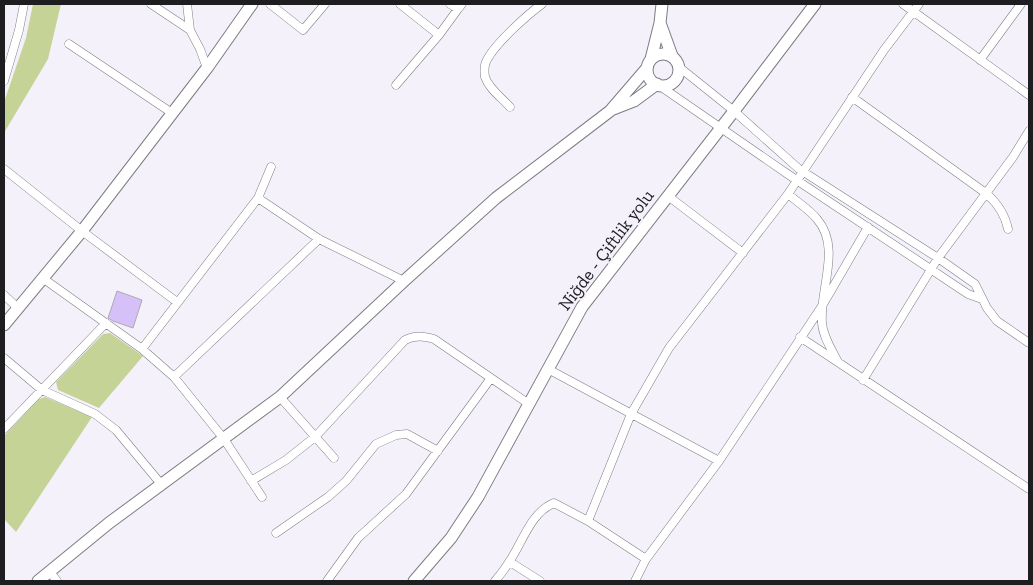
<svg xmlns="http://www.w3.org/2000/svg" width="1033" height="585" font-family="'Zilla Slab',serif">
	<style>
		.green { fill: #c5d496 }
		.building { fill: #d5c1f8; stroke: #adaab2 }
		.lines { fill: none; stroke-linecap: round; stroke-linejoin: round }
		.street-casing { stroke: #7e7c83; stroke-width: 9 }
		.secondary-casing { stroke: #7e7c83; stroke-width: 13 }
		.street { stroke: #fff; stroke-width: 8 }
		.secondary { stroke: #fff; stroke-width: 11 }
		.labels { text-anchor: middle; stroke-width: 4.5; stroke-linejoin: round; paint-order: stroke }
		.street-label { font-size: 18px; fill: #1e1d20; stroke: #f4f1fa }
	</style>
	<rect width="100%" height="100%" fill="#f4f1fa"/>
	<path class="green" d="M33 4H61L48 59 4 133V102L26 38Z
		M110 333 143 356 99 408 58 390 56 382 103 334Z
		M45 397 92 417 16 532 4 519V436L39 399Z"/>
	<path class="building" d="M117 291 142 300 133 328 113 321 108 318Z"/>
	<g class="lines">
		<g class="street-casing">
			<path id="street" d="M151 4 190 30
				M187 4 190 30 200 49 207 68
				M270 4 303 30 325 4
				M400 4 439 35
				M450 4 458 9 462 4
				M903 4 1029 95
				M69 44 172 113
				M980 60 1021 4
				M679 67 734 111 799 169 938 258 975 284 987 308 997 321 1029 343
				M4 81 19 30 24 4
				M396 85 439 35 458 9
				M660 86 789 175 968 294 982 299
				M852 97 987 194C998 204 1005 214 1008 229
				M510 107C502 98 489 89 485 77 484 71 484 64 488 58 497 42 527 15 542 4
				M271 167 258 198 319 239 404 281
				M4 169 82 231 177 302
				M788 194C797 202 809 209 817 219 842 248 819 290 822 323 823 337 832 350 838 362
				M668 196 743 253
				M44 279 142 349 258 198
				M4 295 18 308
				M800 337 1029 489
				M142 349 174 377 224 439 262 497
				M4 358 42 390 95 414 116 430 161 484
				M548 369 719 461
				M174 377 319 239
				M863 380 938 258 1013 157 1029 131
				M280 397 334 458
				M4 429 106 323
				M251 481 286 460 315 437 405 340C415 335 423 336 434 339L529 404
				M588 521 631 414 669 348 788 194 884 50 919 4
				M276 533 328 497 346 481 376 444 396 435 407 434 438 451
				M510 562 540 581
				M50 572 57 581
				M327 581 358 538 406 494 491 378
				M495 581C500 575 505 569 509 562 523 542 530 513 554 503L588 521 646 559
				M635 581 646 559 719 461 822 306 868 227"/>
		</g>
		<g class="secondary-casing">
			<path id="secondary" d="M660 23 672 56
				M647 70a16 16 0 1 1 32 0a16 16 0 1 1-32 0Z
				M651 59 660 23 662 4
				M611 110 634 101 657 84
				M4 325 82 231 207 68 252 4
				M38 581 109 523 280 397 404 281 496 198 610 111 647 68
				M414 581 451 538 478 497 582 307 734 111 815 4"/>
		</g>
		<use href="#street" class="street"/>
		<use href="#secondary" class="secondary"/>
	</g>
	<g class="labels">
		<g class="street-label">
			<text transform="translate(606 250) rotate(-53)" y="6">Niğde - Çiftlik yolu</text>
		</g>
	</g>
	<rect width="1033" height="585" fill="none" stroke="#1e1d20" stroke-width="10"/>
</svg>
